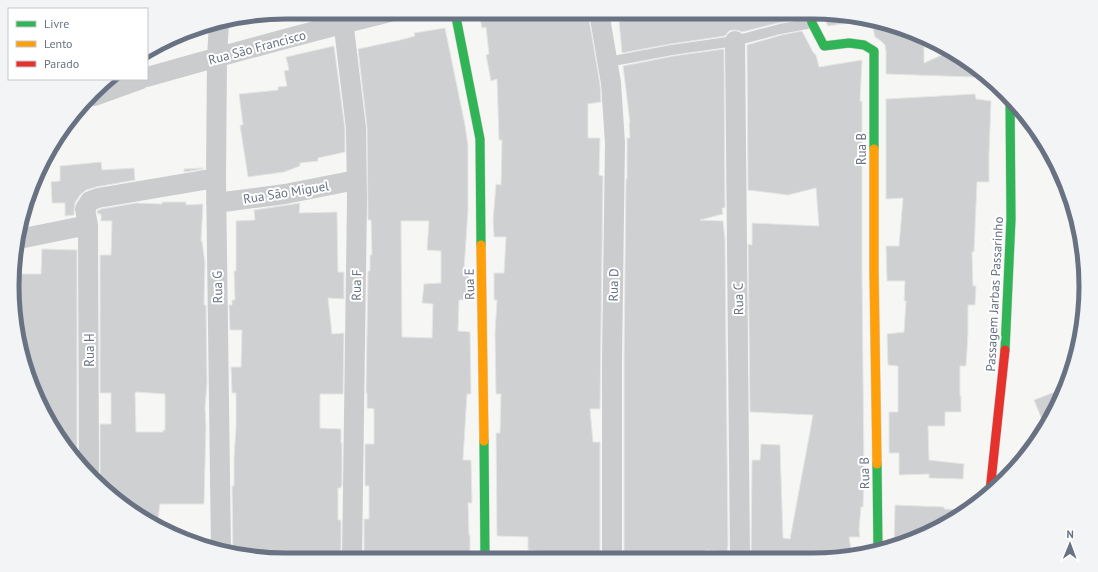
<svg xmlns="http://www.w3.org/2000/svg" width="1098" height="572" font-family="'PT Sans',sans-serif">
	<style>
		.building { fill: #ced0d1; stroke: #e6e6e5; fill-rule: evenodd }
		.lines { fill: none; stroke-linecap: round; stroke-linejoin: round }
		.fast-casing { stroke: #d3d3d4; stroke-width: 10 }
		.slow-casing { stroke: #d3d3d4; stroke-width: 10 }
		.jam-casing { stroke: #d3d3d4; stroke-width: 10 }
		.lane { stroke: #cbcccd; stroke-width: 10 }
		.street { stroke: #cbcccd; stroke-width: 20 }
		.fast { stroke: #30b455; stroke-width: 9 }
		.slow { stroke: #ff9f0a; stroke-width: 9 }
		.jam { stroke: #e5322d; stroke-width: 9 }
		.labels { text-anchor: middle; stroke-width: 4; stroke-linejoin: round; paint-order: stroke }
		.street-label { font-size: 13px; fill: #687283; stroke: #fff }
		.rim { fill: none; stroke: #687283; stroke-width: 5 }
	</style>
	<rect width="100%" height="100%" fill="#f6f6f5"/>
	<path class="building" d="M479 12 588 13 600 84 601 102 588 104V138H600L599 175 603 176 600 409H590L593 442H600V557L570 555 528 550V537L497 536 496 433H500L501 394H496L495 333 497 300H494V273H504L506 237H494L493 221 496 184 501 185 502 140H499L497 79 491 81 486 55 489 54 486 27 482 28Z
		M657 12 797 13 798 19 778 23 742 32 740 31 734 30 729 31 725 36 671 44 622 53 619 21 657 18Z
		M822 13H830L863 18V21L828 26Z
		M871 19 883 21 924 37V63L951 51 961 58 963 61 968 62 974 65V77L886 74V51L885 45 881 41 875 37Z
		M445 28 465 125 468 146V211L464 270H469V300H459L458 331 470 332 471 394H467L463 460H471L472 503H468L469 535H470V556L435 555V554H366L364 553V519H369V486H365V444H374V409L367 408V393H366L368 271H370V255H372L371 220H368L367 127 358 49 400 40 415 36 414 33ZM401 221H429L427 250 441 251V283L424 284 422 303 433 304 432 338 402 337Z
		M802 31 813 52 816 55 819 67 862 60 860 101H862V272L864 476 863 507H861L859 530 860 537H849L851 550H829L828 554 791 555V556H751L752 460H760L761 444 780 445 783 538 790 539 813 415 750 412 748 244 752 245V223L819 226 816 188 788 195 748 190 747 45 781 35Z
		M334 46 345 129V152L318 158V161L300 163V166L284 172 248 177 240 125H243L239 94 278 90V87L287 86 284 71 289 70 286 57Z
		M724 49 725 208H722L723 214 700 220 723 221 725 239 728 545 727 552 706 550V554L670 553V555L659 554 624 555V360L626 179H627V138H630L629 123H630L623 66 673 56Z
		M975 94 976 99 991 101 989 155V182H977L974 252H972L973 286H976L975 305H968V333L966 366H960V396H961V412H945V426H928L929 460 964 464 963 479 929 478V474L899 475V453H889V412H898V366L888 365 887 334 904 332 906 301H904L905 281H887L886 246H899L903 198 886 199V99Z
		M101 162 102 170 134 168 135 180 96 187 86 190 80 195 75 203 74 211V215L65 216V203H52L51 182 60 181V166Z
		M203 168V169L184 172V169Z
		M162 202H186V205L203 204 201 241H202L205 263 204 305H206L207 383 205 408 206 426 204 504H160L157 526 97 483 99 480 100 475V424H111V393H100V255H111L112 221H101V214H98L97 211 101 209 136 203 162 204ZM136 392 165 394V430H163V432H136L135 393H136Z
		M300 203 299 213 337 212 338 272H344V299L328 298 332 334 344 333 343 394H320V428L341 429V443H342V486H341V488H338V520H341V554H311L286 556V554L233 552 232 486H234V458L236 427V393H232L231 367H241L242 330H230L229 305H232V300H235L234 271H236V221L255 220 254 210Z
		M42 249 77 250V462L58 438 33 391 24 354 25 330H19L14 311 16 274H41Z
		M1065 388 1058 407 1045 427 1034 400Z
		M895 505 944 507V509L968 510 964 514 917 539 894 545Z"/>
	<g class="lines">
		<g class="fast-casing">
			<path id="fast" d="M455 12 480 139 481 245
				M809 13 812 23 824 46 849 43 864 45 874 51V149
				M1005 350 1011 219 1010 98
				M484 441 485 559
				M877 464 878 549"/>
		</g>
		<g class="slow-casing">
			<path id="slow" d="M874 149V272L877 464
				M481 245 484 441"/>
		</g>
		<g class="jam-casing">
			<path id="jam" d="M990 491 1005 350"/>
		</g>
		<path class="lane" d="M612 69 613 61 672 50 735 41 780 29 812 23"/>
		<path class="street" d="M342 12 356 128 357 199 352 559
			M599 12 611 83 615 143 612 360V558
			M219 23 217 57 216 178 221 552
			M735 41 740 558
			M147 77C228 54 309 32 390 12
			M94 96 141 79
			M216 203 285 194 356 180
			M19 239 88 225
			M89 475 88 225 85 209 90 201 98 198 216 178"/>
		<use href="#fast" class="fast"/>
		<use href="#slow" class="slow"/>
		<use href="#jam" class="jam"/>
	</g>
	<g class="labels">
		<g class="street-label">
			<text transform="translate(257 47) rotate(-15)" y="5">Rua São Francisco</text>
			<text transform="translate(861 149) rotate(-90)" y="5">Rua B</text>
			<text transform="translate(286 192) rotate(-9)" y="5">Rua São Miguel</text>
			<text transform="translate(469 284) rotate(-91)" y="5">Rua E</text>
			<text transform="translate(356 285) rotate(-89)" y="5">Rua F</text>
			<text transform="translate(613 285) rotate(-89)" y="5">Rua D</text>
			<text transform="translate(217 287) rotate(-91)" y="5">Rua G</text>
			<text transform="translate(994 294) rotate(-87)" y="5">Passagem Jarbas Passarinho</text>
			<text transform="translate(738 299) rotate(-91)" y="5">Rua C</text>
			<text transform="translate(89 350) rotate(-90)" y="5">Rua H</text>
			<text transform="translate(864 473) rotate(-91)" y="5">Rua B</text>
		</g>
	</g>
	<path d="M0 0H1098V572H0ZM286 19H812A267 267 0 0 1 1079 286V286A267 267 0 0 1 812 553H286A267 267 0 0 1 19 286V286A267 267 0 0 1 286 19Z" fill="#f3f4f5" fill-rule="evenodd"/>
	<path class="rim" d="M286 19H812A267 267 0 0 1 1079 286V286A267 267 0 0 1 812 553H286A267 267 0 0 1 19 286V286A267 267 0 0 1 286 19Z"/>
	<rect x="8" y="8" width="140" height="72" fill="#ffffff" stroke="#c3c7cd"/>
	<rect x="16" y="21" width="20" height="6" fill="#30b455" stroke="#c3c7cd"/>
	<text x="44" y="28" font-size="12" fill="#687283">Livre</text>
	<rect x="16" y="41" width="20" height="6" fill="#ff9f0a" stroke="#c3c7cd"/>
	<text x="44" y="48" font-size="12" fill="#687283">Lento</text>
	<rect x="16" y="61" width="20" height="6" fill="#e5322d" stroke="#c3c7cd"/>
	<text x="44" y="68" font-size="12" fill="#687283">Parado</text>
	<g transform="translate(1070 544) rotate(1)" stroke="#ffffff" stroke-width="3" paint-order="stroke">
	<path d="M0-3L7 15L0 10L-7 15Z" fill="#687283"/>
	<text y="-6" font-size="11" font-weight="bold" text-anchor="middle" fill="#687283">N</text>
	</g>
</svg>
